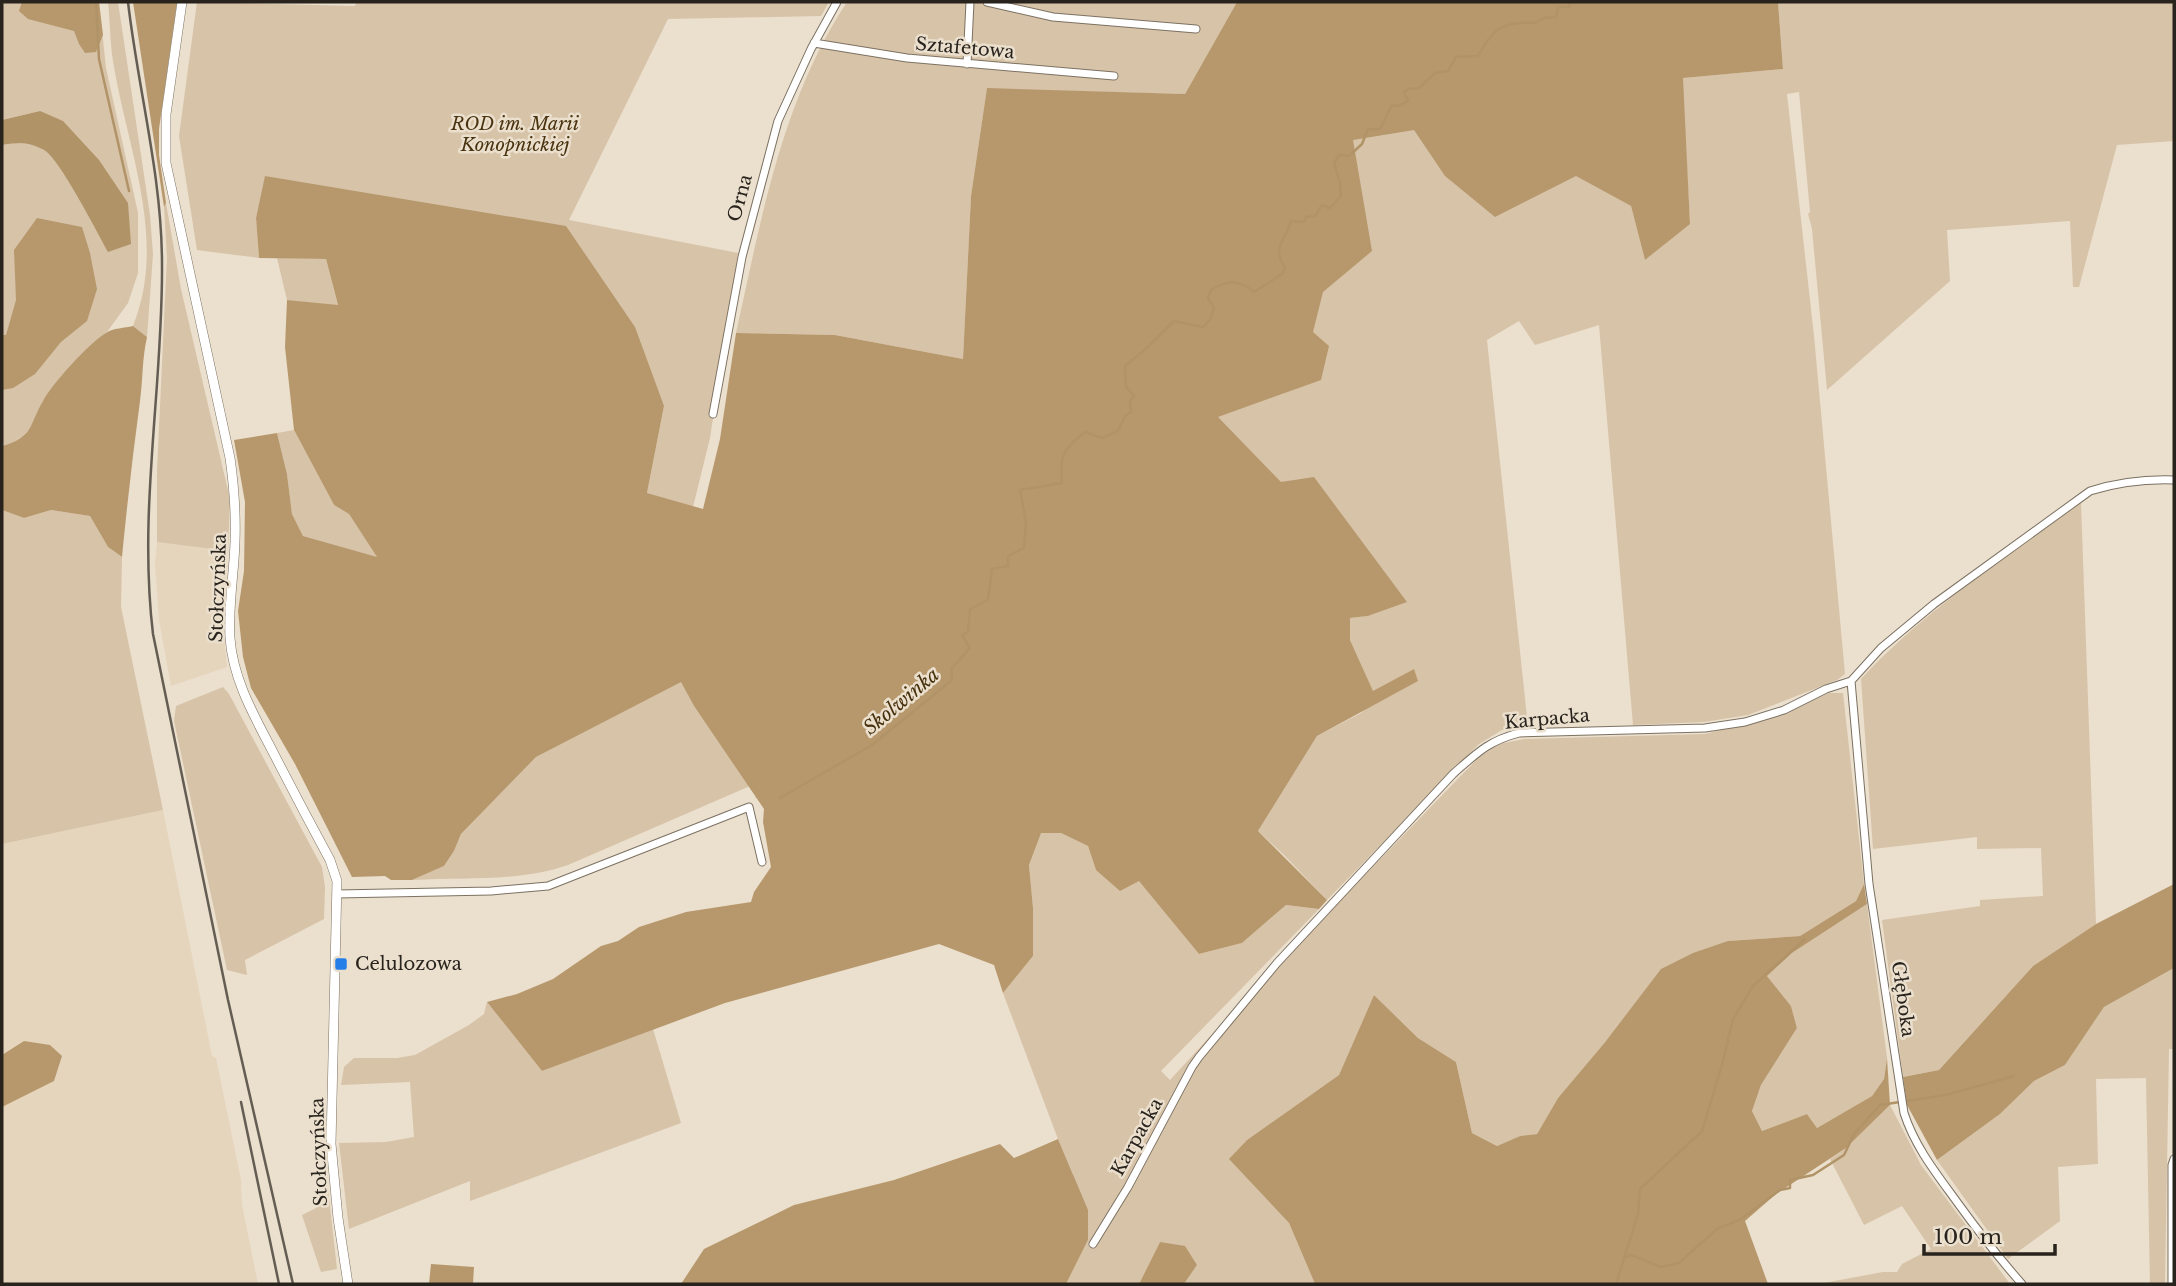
<svg xmlns="http://www.w3.org/2000/svg" width="2176" height="1286" font-family="'Libre Baskerville',serif">
	<style>
		.built { fill: #e6d5bd }
		.green { fill: #d7c3a8 }
		.forest { fill: #b7986d }
		.water { fill: #b19368 }
		.lines { fill: none; stroke-linecap: round; stroke-linejoin: round }
		.stream { stroke: #b19368; stroke-width: 2.5 }
		.minor-casing { stroke: #7c7162; stroke-width: 9 }
		.tertiary-casing { stroke: #7c7162; stroke-width: 10 }
		.minor { stroke: #fff; stroke-width: 7 }
		.tertiary { stroke: #fff; stroke-width: 9 }
		.rail { stroke: #645d53; stroke-width: 2.5 }
		.poi-dot { fill: #267ee8; stroke: #ebdfcd; stroke-width: 2.5 }
		.labels { text-anchor: middle; stroke-width: 5; stroke-linejoin: round; paint-order: stroke }
		.street-label { font-size: 18px; fill: #28231d; stroke: #ebdfcd }
		.park-label { font-size: 18px; font-style: italic; fill: #4a3410; stroke: #ebdfcd }
		.poi-label { font-size: 18px; fill: #28231d; stroke: #ebdfcd; text-anchor: start }
		.water-label { font-size: 19px; font-style: italic; fill: #46300c; stroke: #ebdfcd }
	</style>
	<rect width="100%" height="100%" fill="#ebdfcd"/>
	<path class="built" d="M157 542 228 551 222 619 227 667 171 686 159 620 155 564Z
		M163 810 212 1056 216 1058 241 1180 242 1205 258 1284H2V844Z"/>
	<path class="green" d="M2 2H99L106 68 138 213V273L128 303 107 332 81 355 43 401 35 420 20 442 2 446V145C17 142 30 142 44 150 59 158 98 234 108 252L40 111 2 120Z
		M108 2H118L150 215 153 254 147 337 133 326C168 239 127 149 113 61 110 42 110 21 108 2Z
		M197 2 355 6 356 2H829L821 16 668 19 569 220 738 253 710 438 693 507 647 493 664 406 266 176 256 218 259 258 197 250 179 136Z
		M847 2H1237L1185 94 987 89 971 196 963 359 835 335 736 333C761 220 782 100 847 2Z
		M1778 2H2174V141L2117 145 2079 287H2073L2070 221 1947 230 1950 281 1827 390 1812 229 1808 214 1810 212 1799 92 1787 94 1814 336 1845 674 1837 680 1748 715 1704 722 1633 725 1599 325 1535 345 1519 321 1487 340 1528 727 1502 730 1479 744 1327 900 1285 856 1258 831 1317 736 1361 713 1414 669 1373 692 1350 640V618L1368 616 1406 602 1281 483 1237 437 1007 692 755 798 860 536 1232 34 1575 175 1631 206 1645 260 1690 223 1682 78 1783 69Z
		M166 203 181 289 230 499 228 551 157 542V470L167 258 164 207Z
		M277 258 326 259 338 306 287 300Z
		M294 430 334 505 349 514 378 558 303 536 292 514 287 474 277 433Z
		M2081 503 2096 924 2033 966 1939 1070 1903 1077 1882 920 1980 906V900L2043 896 2041 848 1977 849V837L1873 849 1861 679C1925 610 2005 558 2081 503Z
		M2 510 24 518 51 510 90 516 108 547 122 557 121 607 163 810 2 844Z
		M681 681 694 706 750 786 568 865C519 882 464 877 412 880L444 866 454 851 461 834 536 757Z
		M223 687 229 694 322 867 325 887 324 919 245 960 247 975 227 970 174 721 176 706Z
		M1829 693H1843L1864 884 1856 901 1800 936 1728 941 1606 1041 1558 1098 1537 1134 1520 1136 1497 1146 1472 1133 1456 1062 1418 1038 1374 995 1339 1075 1247 1140 1230 1159 1289 1223 1315 1284H1184L1197 1265 1160 1242 1139 1284H1066L1088 1240 1073 1174 1058 1139 1003 993 1033 956V908L1029 865 1040 833H1061L1088 846 1096 870 1139 880 1199 954 1242 943 1286 905 1319 909 1161 1071 1170 1080 1227 1018 1478 758 1499 744 1524 739 1705 734 1776 716Z
		M1867 904 1887 1058 1884 1079 1872 1096 1817 1128 1807 1114 1762 1131 1752 1111 1761 1085 1797 1028 1791 1006 1767 976 1792 953Z
		M2174 968V1049H2169L2165 1284H2150L2146 1078 2096 1079 2098 1164 2058 1167 2060 1221 2008 1259 1937 1160 2000 1114 2034 1081 2065 1065 2104 1007Z
		M487 1002 542 1071 653 1029 681 1123 470 1201V1181L349 1229 339 1143 386 1142 414 1137 410 1082 341 1085 344 1067 354 1058H397L415 1055 469 1025 484 1014Z
		M1890 1105 1921 1165 2010 1284H1818L1883 1272H1897L1902 1264 1931 1249 1902 1206 1864 1225 1830 1159 1846 1148Z
		M320 1187 328 1189 337 1269 321 1272 302 1215 316 1208Z"/>
	<path class="forest" d="M22 2H99L103 35 96 52 85 53 79 44 74 31 28 19 19 11Z
		M133 2H177L159 129V155L166 203 164 207Z
		M1237 2H1778L1783 69 1683 78 1690 224 1645 260 1631 206 1576 176 1495 217 1445 176 1414 130 1353 140 1372 251 1323 292 1313 332 1329 346 1321 380 1218 417 1281 482 1314 477 1407 602 1368 616 1350 618V640L1373 691 1414 669 1418 681 1317 736 1258 831 1327 900 1319 909 1286 905 1242 943 1199 954 1139 881 1120 891 1096 870 1088 846 1061 833H1041L1029 865 1033 908V956L1003 993 994 965 939 944 725 1003 542 1071 487 1002 517 994 553 979 601 946 618 941 639 927 686 912 751 902 754 892 771 867 763 822 764 809 694 706 681 682 536 757 461 834 454 851 444 866 412 880H391L385 876 352 877 295 764 251 688 243 657 238 611 244 571 245 502 234 440 277 433 287 474 292 514 303 536 377 557 349 514 334 505 294 430 285 347 287 300 338 305 326 259 259 258 256 218 265 176 566 226 635 327 664 406 647 493 703 509 720 439 736 333 835 335 963 359 971 196 987 88 1185 94Z
		M37 218 82 227 90 253 97 289 87 321 61 342 35 374 13 388 2 390V335H6L16 300 14 250Z
		M133 326 147 337C142 359 143 379 140 401 133 453 127 505 122 557L108 547 90 516 51 510 24 518 2 510V446C33 438 29 425 43 401 52 384 89 343 106 333 113 328 125 328 133 326Z
		M1864 884 1867 904 1792 953 1767 976 1791 1006 1797 1028 1761 1085 1752 1111 1762 1131 1807 1114 1817 1128 1872 1096 1884 1079 1887 1058 1890 1105 1846 1148 1776 1194 1745 1221 1768 1284H1315L1289 1223 1229 1159 1247 1140 1339 1075 1374 995 1418 1038 1456 1062 1472 1133 1497 1146 1520 1136 1537 1134 1558 1098 1606 1041 1661 969 1693 953 1728 941 1800 936 1856 901Z
		M2174 884V968L2104 1007 2065 1065 2034 1081 2000 1114 1937 1160 1907 1105 1903 1077 1939 1070 2033 966 2096 924Z
		M24 1041 50 1045 62 1056 54 1081 2 1107V1055Z
		M1058 1139 1088 1210V1240L1066 1284H681L704 1249 794 1205 894 1180 1000 1144 1014 1158Z
		M1160 1242 1185 1246 1197 1265 1184 1284H1139Z
		M431 1264 474 1267 473 1284H429Z"/>
	<path class="water" d="M40 111 63 121 99 160 128 203 131 244 108 252C98 234 59 158 44 150 30 142 17 142 2 145V120Z"/>
	<g class="lines">
		<path class="stream" d="M96 2 99 59 129 191
			M780 798 872 745 952 680 951 669 970 648 962 635 968 632 970 609 988 600 992 569 1008 566V556L1024 548 1026 522 1020 490 1062 483C1059 455 1064 448 1085 432L1102 438 1118 431 1125 416 1131 412 1130 401 1134 396 1126 387 1125 366 1149 346 1174 321 1203 327 1210 320 1214 308 1208 298 1211 290C1228 280 1238 279 1254 292L1282 274 1285 268C1271 245 1285 243 1291 221L1304 222 1306 217 1315 216 1322 205 1330 208 1341 196 1340 183 1334 163 1339 155 1349 156 1362 144 1368 129H1380L1392 105 1399 106 1408 101 1404 92 1408 89 1419 88 1435 73 1448 71 1456 57 1478 56C1493 28 1503 21 1535 23L1544 18 1556 17 1558 7H1569L1571 2
			M1624 1258 1631 1255 1661 1267 1679 1263 1717 1229 1741 1219 1780 1190 1790 1188V1180L1813 1175 1844 1155 1854 1134 1880 1105 1946 1095 2014 1076
			M1616 1284 1638 1214 1640 1189 1702 1131 1722 1065 1733 1019 1753 986 1805 939"/>
		<g class="minor-casing">
			<path id="minor" d="M987 2 1053 17 1196 29
				M814 43 907 58 1114 76
				M967 64 970 2
				M713 414 742 257 778 121 811 49 837 2
				M1851 681 1869 884 1904 1113C1915 1147 1936 1173 1957 1202 1978 1231 1999 1258 2022 1284
				M337 894 491 891 548 886 749 807 762 862
				M1093 1244 1128 1187 1192 1067 1199 1057 1277 963 1453 774C1477 753 1488 741 1519 733L1705 728 1745 722 1784 710 1826 689 1851 681 1881 648 1934 604 2090 491C2119 482 2145 479 2174 480
				M2172 1284V1165L2174 1159"/>
		</g>
		<g class="tertiary-casing">
			<path id="tertiary" d="M182 2 166 114V163L230 458C234 486 236 514 235 542 234 574 228 606 230 638 233 681 256 719 275 756 293 791 311 825 330 860L337 881 331 1144 338 1218 348 1284"/>
		</g>
		<use href="#minor" class="minor"/>
		<use href="#tertiary" class="tertiary"/>
		<path class="rail" d="M128 2C138 89 162 176 162 264 163 388 138 510 153 634L228 1000 293 1284
			M241 1102 279 1284"/>
	</g>
	<rect class="poi-dot" x="334" y="957" width="14" height="14" rx="3.5"/>
	<g class="labels">
		<g class="street-label">
			<text transform="translate(965 48) rotate(5)" y="6">Sztafetowa</text>
			<text transform="translate(740 198) rotate(-75)" y="6">Orna</text>
			<text transform="translate(218 588) rotate(-88)" y="6">Stołczyńska</text>
			<text transform="translate(1547 719) rotate(-5)" y="6">Karpacka</text>
			<text transform="translate(1903 999) rotate(82)" y="6">Głęboka</text>
			<text transform="translate(1137 1137) rotate(-61)" y="6">Karpacka</text>
			<text transform="translate(319 1152) rotate(-92)" y="6">Stołczyńska</text>
		</g>
		<g class="park-label">
			<text x="515" y="130">ROD im. Marii<tspan x="515" dy="21">Konopnickiej</tspan></text>
		</g>
		<g class="poi-label">
			<text x="355" y="970">Celulozowa</text>
		</g>
		<g class="water-label">
			<text transform="translate(901 701) rotate(-40)" y="7">Skolwinka</text>
		</g>
	</g>
	<rect width="2176" height="1286" fill="none" stroke="#28231d" stroke-width="7"/>
	<path d="M1924 1244v10h131v-10" fill="none" stroke="#28231d" stroke-width="3.5"/>
	<text x="1934" y="1244" font-size="21" fill="#28231d" stroke="#ebdfcd" stroke-width="5" paint-order="stroke">100 m</text>
</svg>
